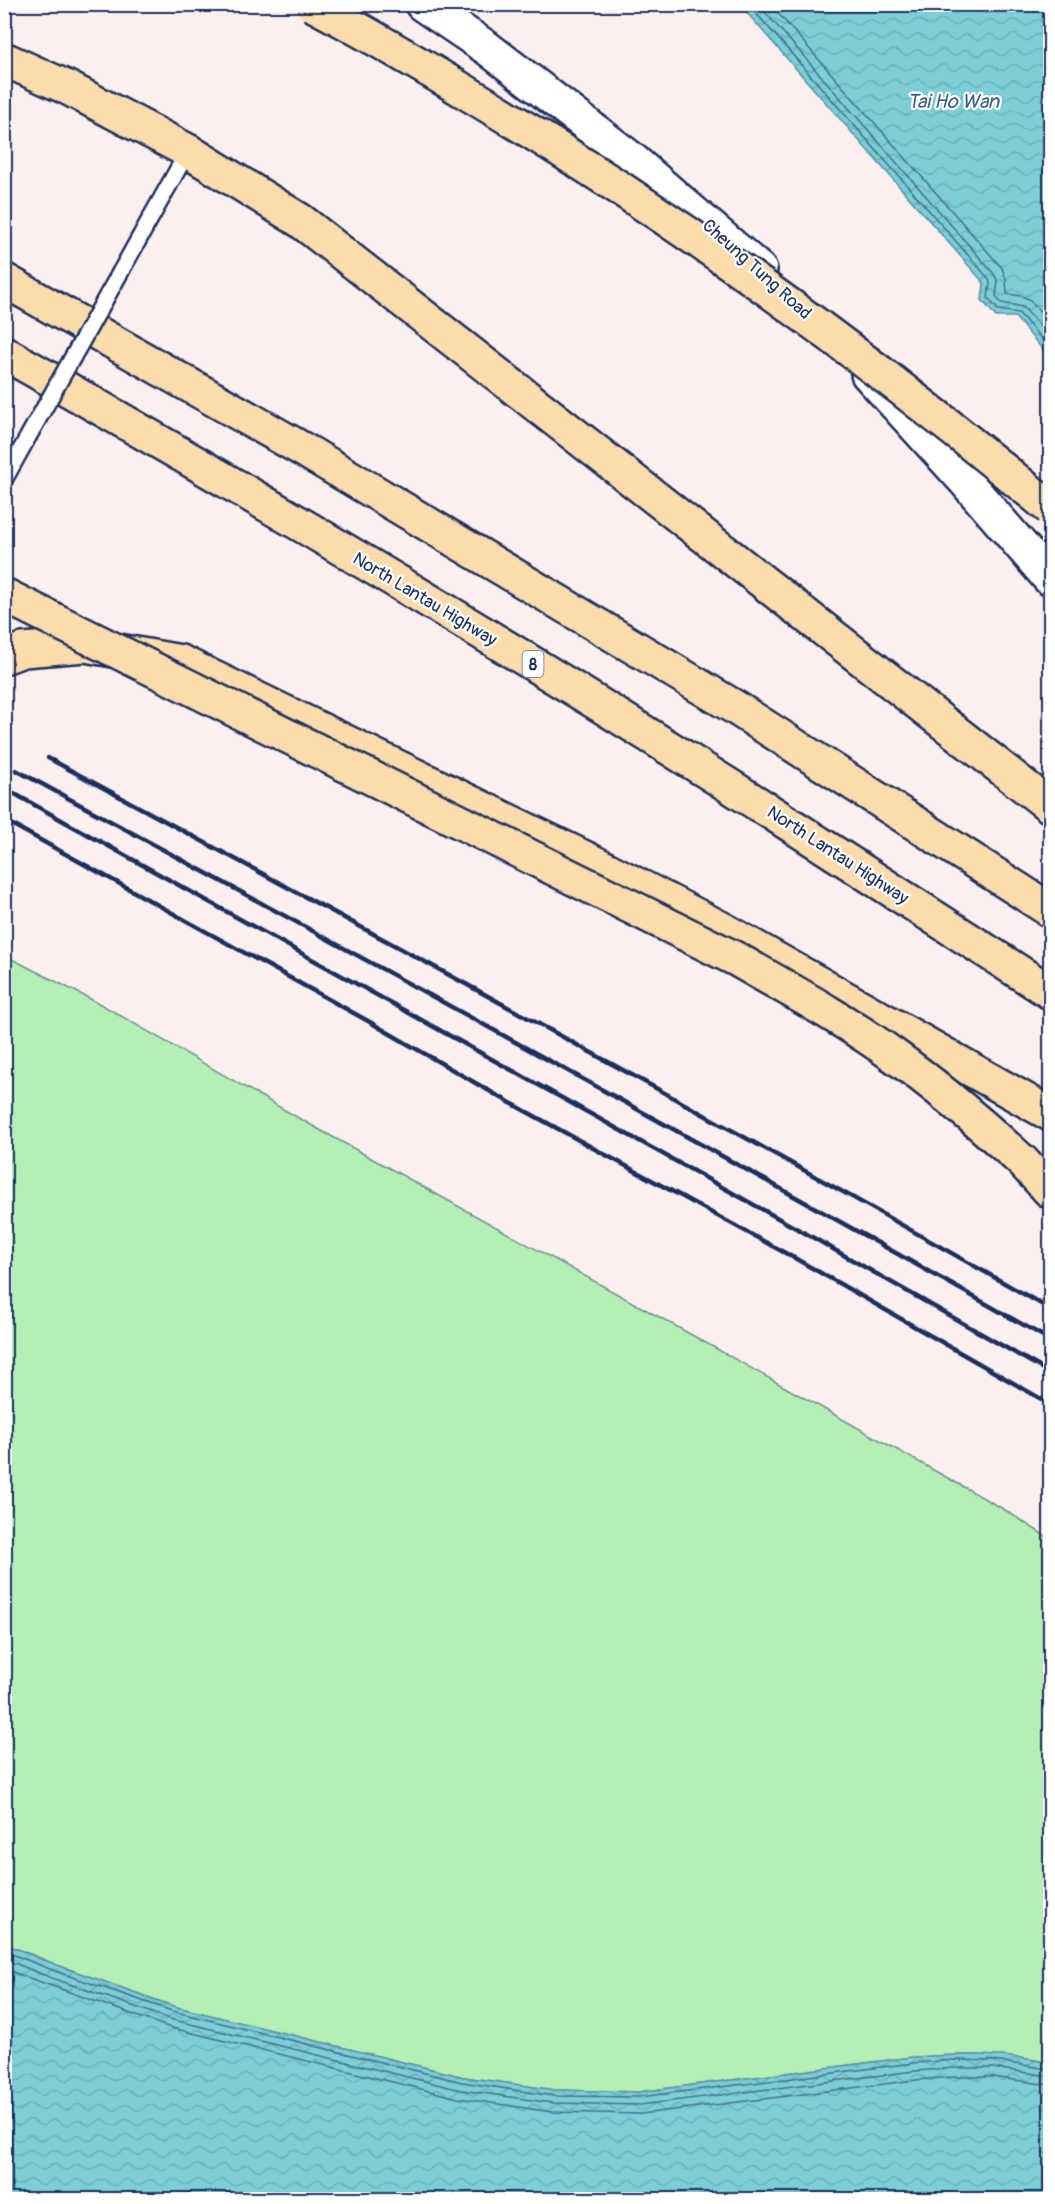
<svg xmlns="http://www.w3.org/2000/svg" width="1055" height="2204" font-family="Pangolin,sans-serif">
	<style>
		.grass { fill: #b4f0b5; stroke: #68908a; stroke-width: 1.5 }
		.water { fill: url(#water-waves); stroke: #568ea6; stroke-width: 1.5 }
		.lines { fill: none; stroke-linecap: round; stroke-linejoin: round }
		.shore { stroke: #426f8e; stroke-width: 1.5 }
		.service-casing { stroke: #1b2f5e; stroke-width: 20 }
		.secondary-casing { stroke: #1b2f5e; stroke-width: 38 }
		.motorway-casing { stroke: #1b2f5e; stroke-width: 38 }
		.service { stroke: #fff; stroke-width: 15 }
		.secondary { stroke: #fff; stroke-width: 33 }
		.motorway { stroke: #fcdcac; stroke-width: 33 }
		.rail { stroke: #1b2f5e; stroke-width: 4.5 }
		.service-bridge-casing { stroke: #1b2f5e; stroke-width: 20; stroke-linecap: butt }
		.motorway-bridge-casing { stroke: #1b2f5e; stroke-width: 38; stroke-linecap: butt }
		.service-bridge { stroke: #fff; stroke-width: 15 }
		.motorway-bridge { stroke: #fcdcac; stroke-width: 33 }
		.labels { text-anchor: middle; stroke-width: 4.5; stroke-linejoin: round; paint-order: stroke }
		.shield { fill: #fff; stroke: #5f6d8e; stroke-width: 1.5 }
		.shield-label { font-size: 16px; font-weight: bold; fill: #1b2f5e }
		.street-label { font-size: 18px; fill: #1b2f5e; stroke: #fff }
		.water-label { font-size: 20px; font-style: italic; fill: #385f82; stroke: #fff }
	</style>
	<defs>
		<pattern id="water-waves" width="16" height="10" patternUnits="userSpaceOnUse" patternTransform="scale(1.5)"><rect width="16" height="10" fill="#7dced6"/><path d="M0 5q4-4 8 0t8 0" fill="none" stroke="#6bb1ba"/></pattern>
	</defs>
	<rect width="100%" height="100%" fill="#fcf0ef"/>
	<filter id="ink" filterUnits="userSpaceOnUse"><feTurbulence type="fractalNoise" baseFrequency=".0167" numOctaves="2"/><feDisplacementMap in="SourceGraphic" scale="12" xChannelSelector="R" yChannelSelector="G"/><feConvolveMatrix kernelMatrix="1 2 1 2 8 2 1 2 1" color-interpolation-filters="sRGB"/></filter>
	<g filter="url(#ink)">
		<path class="grass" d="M4 955 102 1005 302 1120 690 1334 1005 1510 1050 1539V2063C1005 2053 960 2054 913 2057L638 2092 555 2090 464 2077 173 2006 57 1965 5 1944Z"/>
		<path class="water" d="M740 5H1050V358L1015 317H996L982 300 984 283Z
			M5 1944 57 1965 173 2006 464 2077 555 2090 638 2092 913 2057C960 2054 1005 2053 1050 2063V2199H5Z"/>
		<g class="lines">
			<path class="shore" d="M748 4 989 279 990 283 988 298 998 310 1019 313 1050 349
				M758 4 994 274 998 282 996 296 1001 303 1023 307 1050 337
				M770 4 1002 268 1006 279 1007 294 1021 296 1029 299 1050 323
				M4 1951 55 1971 172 2011 462 2082 554 2096 639 2097 914 2063 954 2060 993 2061 1050 2069
				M4 1959 52 1978 170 2019 461 2090 553 2103 640 2105 915 2071 954 2068H993L1050 2076
				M4 1969 168 2027 458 2098 552 2112 641 2114 916 2080 954 2077H992L1050 2085"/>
			<g class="service-casing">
				<path id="service" d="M121 271 188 151
					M4 480 28 437"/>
			</g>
			<g class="secondary-casing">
				<path id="secondary" d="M422 4 487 48 629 157 760 270
					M868 374 967 483 1050 579"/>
			</g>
			<g class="motorway-casing">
				<path id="motorway" d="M4 59 68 88 188 151 301 221 1050 806
					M4 280 309 453 736 708 1050 910
					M4 353C262 499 516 650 766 809 861 870 956 931 1050 992
					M4 657 23 650 85 645 181 662 589 860 724 930 1050 1114
					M1022 1161 1050 1191"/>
			</g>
			<use href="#service" class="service"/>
			<use href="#secondary" class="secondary"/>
			<use href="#motorway" class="motorway"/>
			<path class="rail" d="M48 758C384 939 719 1120 1050 1309
				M16 770C362 957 708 1146 1050 1340
				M4 788 812 1237 1050 1373
				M4 820 368 1021 498 1096 798 1260 1050 1404"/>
			<g class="service-bridge-casing">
				<path id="service-bridge" d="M28 437 121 271"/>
			</g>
			<g class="motorway-bridge-casing">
				<path id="motorway-bridge" d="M312 4C367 33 421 65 474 97 677 218 869 357 1050 508
					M4 595 736 959C790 990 845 1020 896 1057 941 1089 981 1124 1022 1161"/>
			</g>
			<use href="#service-bridge" class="service-bridge"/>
			<use href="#motorway-bridge" class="motorway-bridge"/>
		</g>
	</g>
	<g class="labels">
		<rect class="shield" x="522.5" y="651" width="21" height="26" rx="4.5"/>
		<g class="shield-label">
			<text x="533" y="670">8</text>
		</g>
		<g class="street-label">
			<text transform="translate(757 269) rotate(42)" y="6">Cheung Tung Road</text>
			<text transform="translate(425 599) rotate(31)" y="6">North Lantau Highway</text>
			<text transform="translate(838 855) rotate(33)" y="6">North Lantau Highway</text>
		</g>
		<g class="water-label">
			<text x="953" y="108">Tai Ho Wan</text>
		</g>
	</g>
	<rect width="1055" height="2204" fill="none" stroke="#fff" stroke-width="24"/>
	<rect x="12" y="12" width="1031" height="2180" fill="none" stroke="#1b2f5e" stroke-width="2" filter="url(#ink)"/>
</svg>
